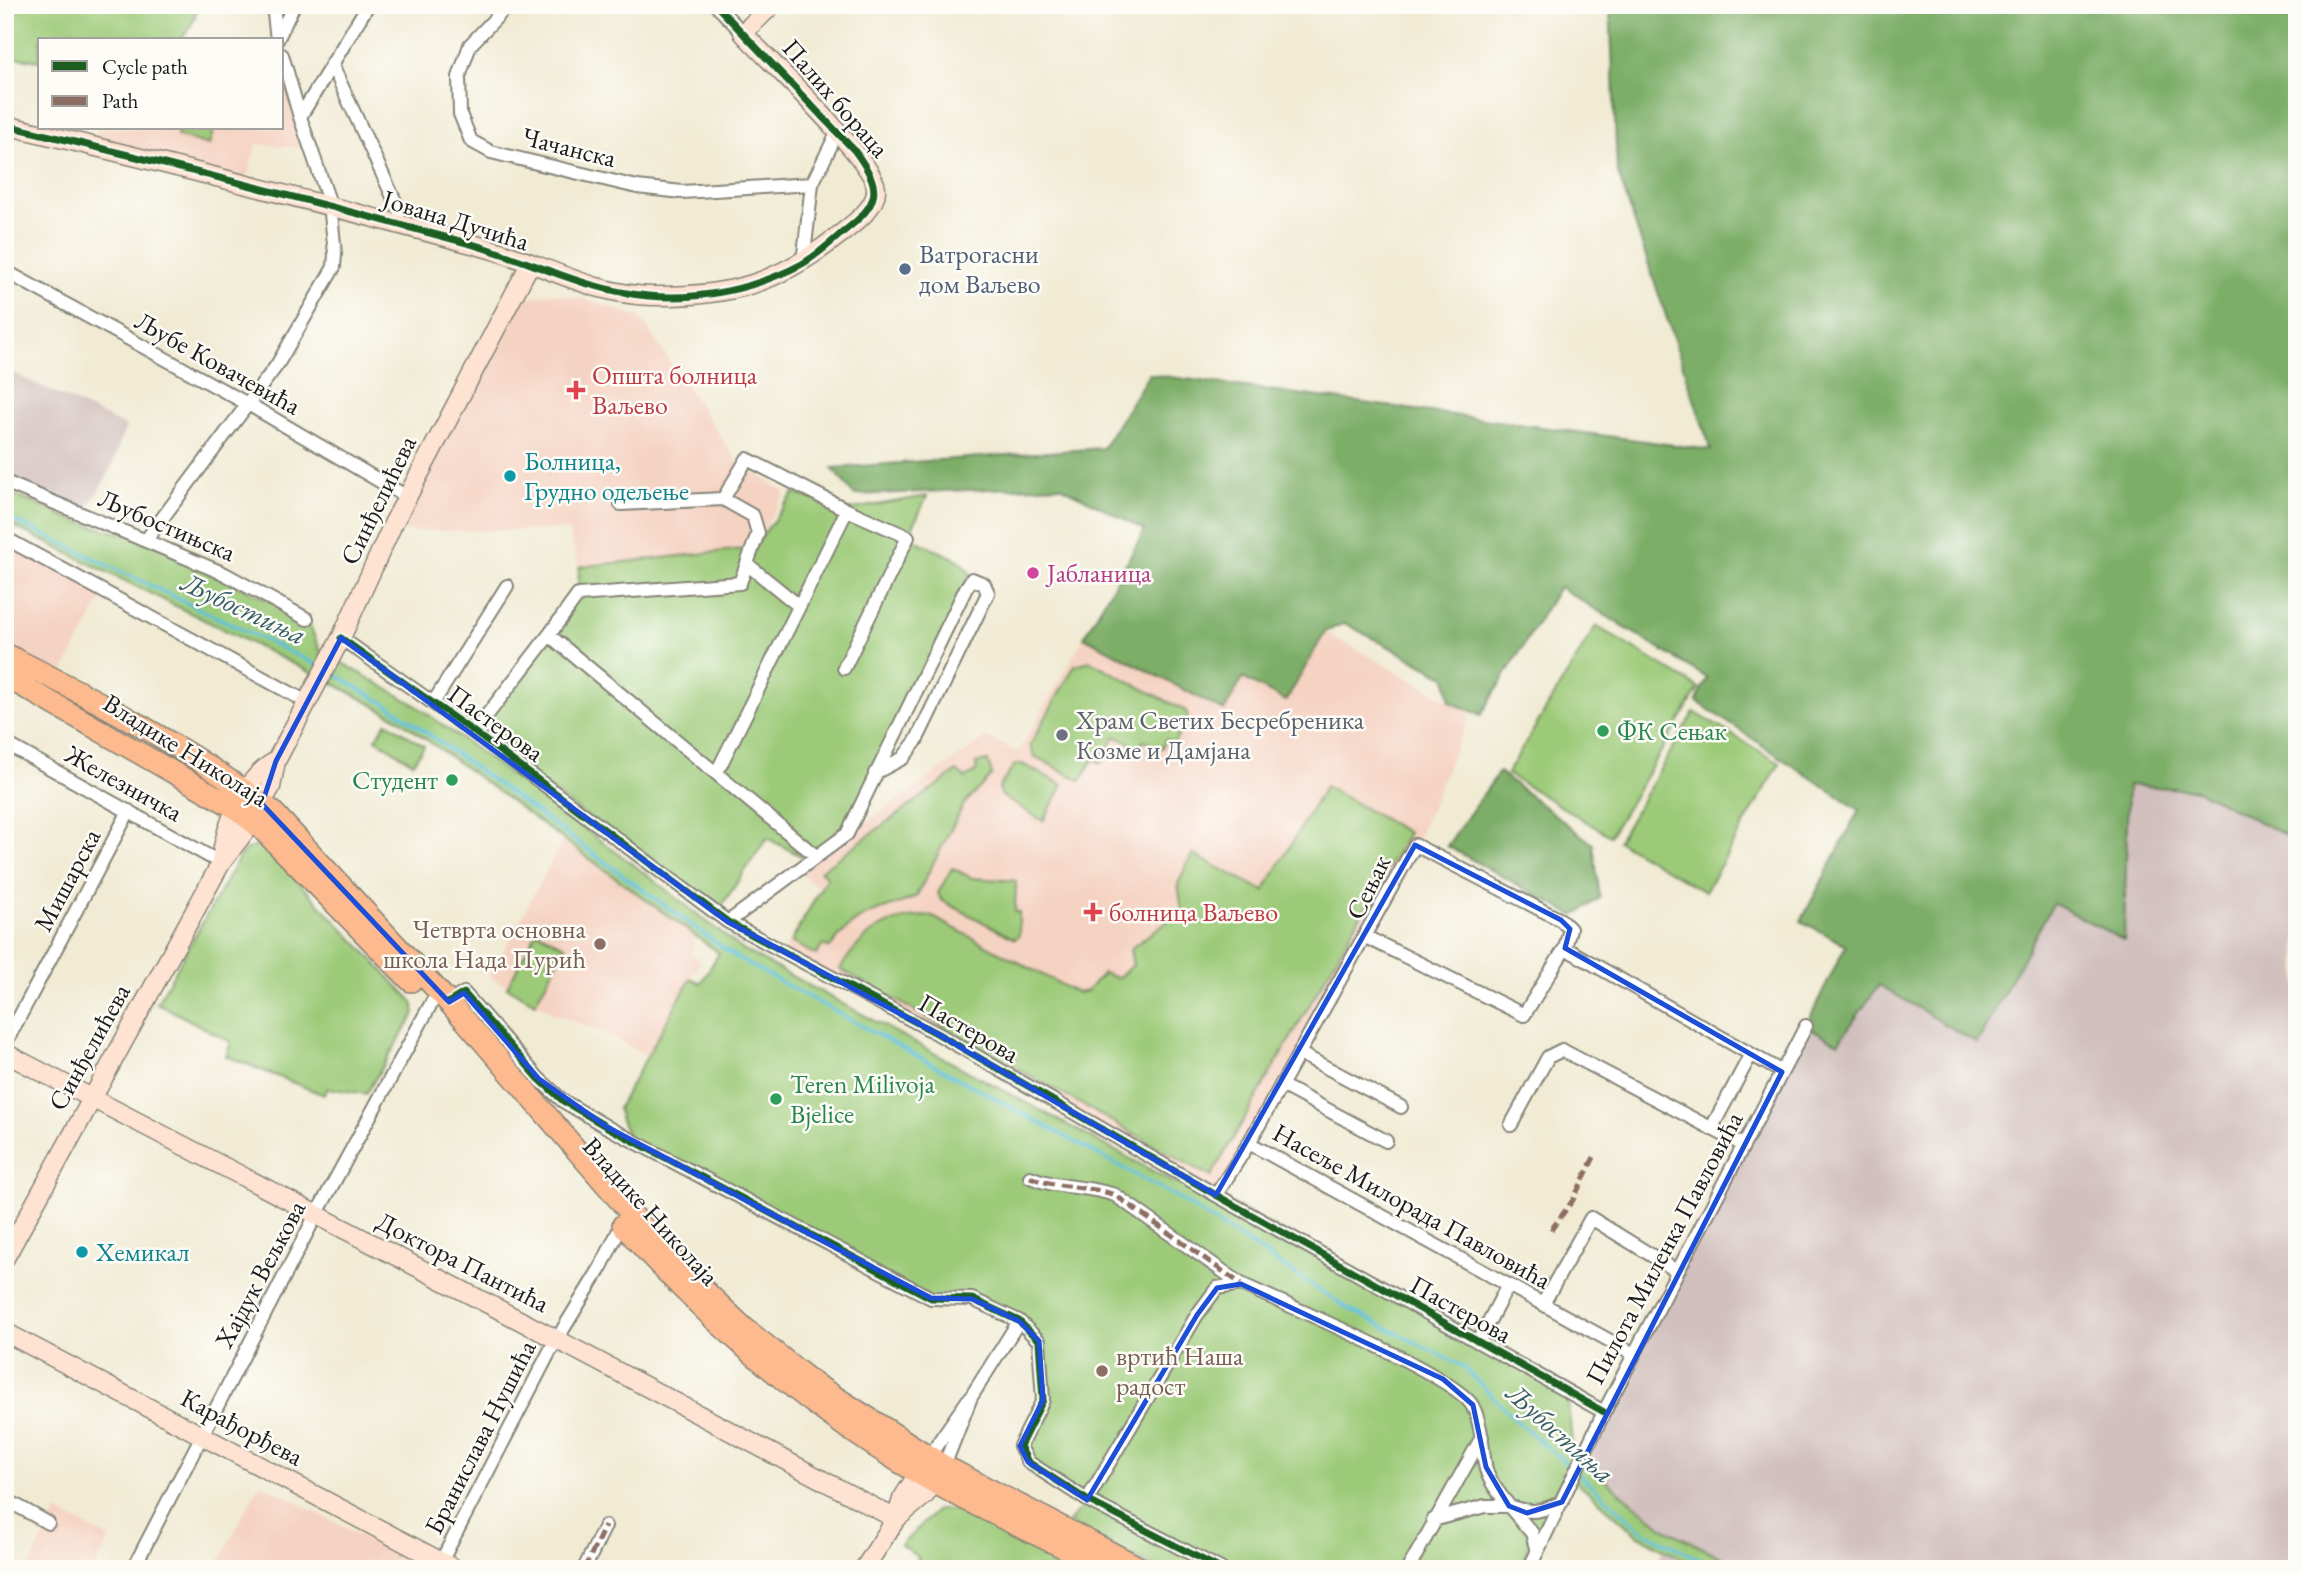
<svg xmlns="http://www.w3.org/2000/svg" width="2302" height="1574" font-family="'EB Garamond',serif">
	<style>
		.built { fill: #f5d3c2 }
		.industrial { fill: #d1c0bd }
		.green { fill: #9cca78; stroke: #5c734a; stroke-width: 2 }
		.forest { fill: #7dae68; stroke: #4c6542; stroke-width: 2 }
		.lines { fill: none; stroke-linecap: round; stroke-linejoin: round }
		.stream { stroke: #5dc0db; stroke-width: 3.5 }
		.street-casing { stroke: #868478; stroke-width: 16 }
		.secondary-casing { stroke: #868478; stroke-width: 21 }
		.primary-casing { stroke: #868478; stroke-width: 24 }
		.street { stroke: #fff; stroke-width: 12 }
		.secondary { stroke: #fee3d2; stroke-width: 18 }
		.primary { stroke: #fcba8e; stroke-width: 21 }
		.quiet { stroke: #8d6e63; stroke-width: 5; stroke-dasharray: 10 5; stroke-linecap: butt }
		.cycleway-casing { stroke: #fdfcf7; stroke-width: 11 }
		.cycleway { stroke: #1b5e20; stroke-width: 7 }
		.marked { fill: none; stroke: #1d4ed8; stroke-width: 5; stroke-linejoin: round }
		.service-dot { fill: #5c6f8a; stroke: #fdfcf7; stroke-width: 2.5 }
		.health-dot { fill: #e0444e; stroke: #fdfcf7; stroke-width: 2.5 }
		.culture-dot { fill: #0f9aa8; stroke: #fdfcf7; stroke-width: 2.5 }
		.hotel-dot { fill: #d1479c; stroke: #fdfcf7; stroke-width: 2.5 }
		.leisure-dot { fill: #2e9e5b; stroke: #fdfcf7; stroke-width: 2.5 }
		.worship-dot { fill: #6b7280; stroke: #fdfcf7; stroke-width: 2.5 }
		.education-dot { fill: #8d6e63; stroke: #fdfcf7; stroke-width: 2.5 }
		.labels { text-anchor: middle; stroke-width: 5; stroke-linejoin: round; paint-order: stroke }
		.street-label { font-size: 26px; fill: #1c1c1c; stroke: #fdfcf7 }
		.service-label { font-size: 26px; fill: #4e5e75; stroke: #fdfcf7; text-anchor: start }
		.health-label { font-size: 26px; fill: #be3a42; stroke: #fdfcf7; text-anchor: start }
		.culture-label { font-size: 26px; fill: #0d838f; stroke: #fdfcf7; text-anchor: start }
		.hotel-label { font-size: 26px; fill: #b23c85; stroke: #fdfcf7; text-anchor: start }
		.worship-label { font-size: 26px; fill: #5b616d; stroke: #fdfcf7; text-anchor: start }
		.leisure-label { font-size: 26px; fill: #27864d; stroke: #fdfcf7; text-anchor: start }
		.education-label { font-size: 26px; fill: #785e54; stroke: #fdfcf7; text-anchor: end }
		.water-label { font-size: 28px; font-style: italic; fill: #365e68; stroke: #fdfcf7 }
	</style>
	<rect width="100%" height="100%" fill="#fdfcf7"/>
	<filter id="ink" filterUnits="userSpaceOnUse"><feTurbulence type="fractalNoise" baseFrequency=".0143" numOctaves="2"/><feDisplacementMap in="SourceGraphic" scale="14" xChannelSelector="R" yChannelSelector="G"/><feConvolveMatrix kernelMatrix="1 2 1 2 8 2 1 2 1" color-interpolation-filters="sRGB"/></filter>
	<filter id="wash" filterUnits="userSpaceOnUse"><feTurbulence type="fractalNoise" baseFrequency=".00686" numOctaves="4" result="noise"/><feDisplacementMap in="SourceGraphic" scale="28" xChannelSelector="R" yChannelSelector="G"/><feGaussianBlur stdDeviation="1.57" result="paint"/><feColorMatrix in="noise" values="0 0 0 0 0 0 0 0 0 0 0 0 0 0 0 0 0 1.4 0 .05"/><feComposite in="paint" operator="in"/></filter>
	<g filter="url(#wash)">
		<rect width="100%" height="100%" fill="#f1ebd4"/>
		<path class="built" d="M282 74 311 149 256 144 246 183 94 146 98 128H282Z
			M550 293 582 298 640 317 738 462 786 492 753 548 579 567 568 530 390 531 511 302Z
			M5 540 105 592 60 679 5 651Z
			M1325 632 1471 713 1415 845 1216 1195 784 951 820 887 795 872 987 737 1018 752 1084 637 1224 711 1243 678 1286 701Z
			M563 839 696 935 691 954 701 961 647 1056 608 1035 555 1014 490 977Z
			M260 1483 424 1569H215Z
			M57 1511 110 1538 94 1569H28Z"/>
		<path class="industrial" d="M1610 5H2297V1569H1654L1666 1543 1576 1471 1910 830 1617 170Z
			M11 372 126 426 109 473 84 514 5 482V382Z"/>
		<path class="green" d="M5 5H198L193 22 181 40H40V61L5 56Z
			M179 128H214L209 145 177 136Z
			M5 491 81 523 146 540 307 619 320 650 414 704 646 874 743 950 1177 1184 1216 1195 1567 1391 1573 1454 1665 1529 1744 1569H1702L1637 1535 1566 1472 1518 1569H1157L1069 1523 1086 1501 1028 1462 1020 1446 1043 1400 1039 1341 972 1299 931 1298 630 1140 620 1118 618 1108 691 978 701 983 719 953 397 718 344 689 5 522Z
			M794 493 847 510 927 496 908 537 959 560 971 574 847 834 801 856 767 838 716 914 474 732 578 595 579 567 753 548Z
			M1596 626 1699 688 1610 836 1507 774Z
			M1090 661 1186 711 1188 717 1174 743 1166 739 1162 748 1143 741 1139 748 1115 736 1101 763 1093 759 1081 781 1034 756 1030 745 1075 665Z
			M1694 712 1780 763 1705 892 1618 841Z
			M387 722 424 746 413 763 376 739Z
			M988 761 992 775 964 804 916 897C875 915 859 908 830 948L823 945 816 955 791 942 827 877 820 871 957 771 965 778 976 772V763Z
			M1022 764 1063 785 1043 821 1001 795 999 787 1015 765Z
			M1325 786 1408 833 1211 1177 840 969C863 932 886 917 931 916L1077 993 1087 991 1103 973 1117 978 1133 965 1130 949 1182 910 1178 884 1192 854 1264 891Z
			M259 845 266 848 413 1002 415 1013 366 1094 327 1088 324 1095 226 1056 231 1042 157 1003 240 856 245 850Z
			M952 868 972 878 1016 881 1015 912H1019V935L1015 939 941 900 938 893Z
			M537 931 566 947 535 1003 507 987Z
			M937 1510H961L1076 1569H910L919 1558 901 1545Z"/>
		<path class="forest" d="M1610 5H2297V841L2197 790 2128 785 2124 940 2053 903 1977 1043 1879 985 1838 1043 1806 1026 1846 945 1801 921 1859 810 1696 701 1707 678 1559 587 1481 715 1450 702 1446 677 1344 623 1325 632 1286 701 1243 678 1224 711 1084 637 1145 530 1061 486 854 495 832 468 1103 448 1149 374 1711 450 1617 170Z
			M1499 772 1593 844 1600 898 1574 916 1447 846Z"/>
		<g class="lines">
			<path class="stream" d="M5 516 319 666
				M329 671 394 709 737 958 1180 1199 1347 1308 1462 1366 1518 1422 1573 1469
				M1579 1474 1642 1531 1721 1569"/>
		</g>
	</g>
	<g filter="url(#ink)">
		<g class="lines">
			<g class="street-casing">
				<path id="street" d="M273 5 277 40
					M508 5 470 45 459 77 460 114 471 141 491 152 637 187 682 192 812 184
					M716 5 743 33
					M277 40 294 5
					M282 55 300 117
					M332 65 400 212
					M803 263 812 184 837 133
					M5 271 255 408 407 497
					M5 482 225 574 307 619
					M621 504 723 499
					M5 538 307 702
					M146 540 277 365 334 267 335 254 330 204 300 117 368 5
					M747 564 799 606
					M549 635 578 595 740 583 758 533 753 516 723 499 747 459 847 510 908 537 844 668
					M341 638 474 732 728 922 938 1034 1216 1195 1604 1412
					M433 703 507 586
					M474 732 549 635 816 856
					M5 743 221 863
					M717 772 847 510
					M728 922 847 834 966 588 972 579 984 584 988 593 916 741 903 758 875 773
					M1565 948 1782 1072
					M449 1002 464 993 539 1079 563 1101 607 1127 931 1298 972 1299 1019 1321 1039 1341 1043 1400 1020 1446 1028 1462 1087 1500 1221 1569
					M5 1044 129 811
					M1299 1053 1401 1107
					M1281 1085 1386 1141
					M1511 1125 1548 1057 1562 1050 1743 1145
					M1711 1129 1751 1054
					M1249 1143 1634 1354
					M1030 1177C1059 1189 1086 1185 1115 1195L1241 1284
					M1216 1195 1249 1143 1415 845 1561 920 1570 929 1565 948 1524 1015 1366 937
					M1543 1304 1591 1218 1677 1271
					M1478 1342 1508 1285
					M929 1456 968 1400
					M944 1466 971 1397 1019 1321
					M5 1499 48 1523
					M1087 1500 1197 1315 1217 1288 1241 1284C1282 1303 1458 1376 1473 1407 1482 1425 1482 1446 1485 1465 1488 1481 1500 1494 1509 1506
					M1433 1520 1485 1506H1509
					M1537 1552 1532 1533 1509 1506C1530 1514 1542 1512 1562 1502
					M441 1562 551 1349 601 1267 622 1224
					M133 1569 316 1215 432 1002
					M584 1569 605 1526
					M1408 1569 1482 1437
					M1529 1569 1604 1412 1806 1026"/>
			</g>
			<g class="secondary-casing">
				<path id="secondary" d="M5 125C165 163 324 204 483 247 540 262 591 295 652 296 730 297 777 284 838 236 851 226 878 207 876 188 874 160 767 59 743 33L772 5
					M221 862C224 827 244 778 276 761
					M5 1053 573 1348 896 1519
					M5 1258 221 863 246 830 271 787 276 761 341 638 393 524 530 264
					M5 1332 455 1569
					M896 1519 902 1499 924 1464
					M864 1569 896 1519 925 1495 941 1472"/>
			</g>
			<g class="primary-casing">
				<path id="primary" d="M5 654C93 698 194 751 272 811L464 1019 628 1210 684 1271 744 1328 813 1383 944 1466 1142 1569
					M5 676 237 809 263 830 411 981
					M623 1225C715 1329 823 1422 946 1489 999 1518 1054 1542 1108 1569"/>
			</g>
			<use href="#street" class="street"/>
			<use href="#secondary" class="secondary"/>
			<use href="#primary" class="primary"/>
			<path class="quiet" d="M1030 1177C1059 1189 1086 1185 1115 1195L1241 1284
				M1551 1230 1573 1200 1594 1157
				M584 1569 605 1526"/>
			<g class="cycleway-casing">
				<path id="cycleway" d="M5 125C160 162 313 201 467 243 529 259 582 290 648 296 700 301 757 288 802 264 818 255 833 240 848 228 884 200 879 184 854 150L716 5
					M341 638 474 732 728 922 938 1034 1216 1195 1604 1412
					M449 1002 464 993 539 1079 563 1101 607 1127 931 1298 972 1299 1019 1321 1039 1341 1043 1400 1020 1446 1028 1462 1087 1500 1221 1569"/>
			</g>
			<use href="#cycleway" class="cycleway"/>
		</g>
	</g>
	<path class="marked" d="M341 638 728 922 938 1034 1216 1195 1415 845 1561 920 1570 929 1565 948 1782 1072 1562 1502 1527 1513 1509 1506 1486 1467 1473 1405 1443 1379 1241 1284 1217 1288 1197 1315 1087 1500 1028 1462 1020 1446 1043 1400 1039 1341 1019 1321 972 1299 931 1298 607 1127 539 1079 464 993 449 1002 262 804 276 761Z"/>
	<circle class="service-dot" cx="905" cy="269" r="7"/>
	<g class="health-dot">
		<path d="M572.5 379.5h7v7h7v7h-7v7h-7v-7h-7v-7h7z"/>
		<path d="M1089.5 901.5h7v7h7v7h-7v7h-7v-7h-7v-7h7z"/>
	</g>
	<g class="culture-dot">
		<circle cx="510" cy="476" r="7"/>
		<circle cx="82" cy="1252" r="7"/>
	</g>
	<circle class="hotel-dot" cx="1033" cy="573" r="7"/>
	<g class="leisure-dot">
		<circle cx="1603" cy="731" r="7"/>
		<circle cx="452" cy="780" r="7"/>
		<circle cx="776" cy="1099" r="7"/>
	</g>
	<circle class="worship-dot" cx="1062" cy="735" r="7"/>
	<g class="education-dot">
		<circle cx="600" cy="944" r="7"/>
		<circle cx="1102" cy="1371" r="7"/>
	</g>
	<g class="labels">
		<g class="street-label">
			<text transform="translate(836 98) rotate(49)" y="9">Палих бораца</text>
			<text transform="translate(569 147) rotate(14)" y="9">Чачанска</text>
			<text transform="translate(456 220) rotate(17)" y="9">Јована Дучића</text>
			<text transform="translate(218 363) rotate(29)" y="9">Љубе Ковачевића</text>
			<text transform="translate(378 500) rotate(-64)" y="9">Синђелићева</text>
			<text transform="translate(167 525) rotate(23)" y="9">Љубостињска</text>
			<text transform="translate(496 723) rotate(36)" y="9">Пастерова</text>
			<text transform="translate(186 750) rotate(32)" y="9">Владике Николаја</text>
			<text transform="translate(124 783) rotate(29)" y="9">Железничка</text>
			<text transform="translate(67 880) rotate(-62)" y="9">Мишарска</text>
			<text transform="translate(1368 887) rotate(-64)" y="9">Сењак</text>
			<text transform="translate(969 1028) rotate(30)" y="9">Пастерова</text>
			<text transform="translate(89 1047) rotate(-61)" y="9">Синђелићева</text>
			<text transform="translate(1412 1206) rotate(29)" y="9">Насеље Милорада Павловића</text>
			<text transform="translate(651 1211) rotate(48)" y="9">Владике Николаја</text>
			<text transform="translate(1664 1248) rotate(-62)" y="9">Пилота Миленка Павловића</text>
			<text transform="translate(463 1262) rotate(27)" y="9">Доктора Пантића</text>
			<text transform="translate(260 1274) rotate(-62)" y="9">Хајдук Вељкова</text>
			<text transform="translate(1461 1309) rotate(29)" y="9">Пастерова</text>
			<text transform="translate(242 1427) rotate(28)" y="9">Карађорђева</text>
			<text transform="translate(480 1437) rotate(-63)" y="9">Бранислава Нушића</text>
		</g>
		<g class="service-label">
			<text x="919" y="263">Ватрогасни<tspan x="919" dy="30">дом Ваљево</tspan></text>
		</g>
		<g class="health-label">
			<text x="592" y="384">Општа болница<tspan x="592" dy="30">Ваљево</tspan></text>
			<text x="1109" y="921">болница Ваљево</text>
		</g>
		<g class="culture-label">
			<text x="524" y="470">Болница,<tspan x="524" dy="30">Грудно одељење</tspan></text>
			<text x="96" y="1261">Хемикал</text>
		</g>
		<g class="hotel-label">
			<text x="1047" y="582">Јабланица</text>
		</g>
		<g class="worship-label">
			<text x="1076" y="729">Храм Светих Бесребреника<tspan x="1076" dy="30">Козме и Дамјана</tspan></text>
		</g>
		<g class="leisure-label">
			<text x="1617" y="740">ФК Сењак</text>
			<text x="438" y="789" text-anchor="end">Студент</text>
			<text x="790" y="1093">Teren Milivoja<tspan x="790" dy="30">Bjelice</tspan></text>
		</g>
		<g class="education-label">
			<text x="586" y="938">Четврта основна<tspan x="586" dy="30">школа Нада Пурић</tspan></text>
			<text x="1116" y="1365" text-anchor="start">вртић Наша<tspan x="1116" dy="30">радост</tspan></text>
		</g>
		<g class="water-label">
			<text transform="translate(244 608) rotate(25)" y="10">Љубостиња</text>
			<text transform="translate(1561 1433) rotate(42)" y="10">Љубостиња</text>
		</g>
	</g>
	<rect width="2302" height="1574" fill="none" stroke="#fdfcf7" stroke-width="28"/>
	<rect x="38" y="38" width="245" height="91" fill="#fdfcf7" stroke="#a3a29f" stroke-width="2"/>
	<rect x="52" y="61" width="35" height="10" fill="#1b5e20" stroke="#a3a29f" stroke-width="2"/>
	<text x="102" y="74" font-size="21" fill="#1c1c1c">Cycle path</text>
	<rect x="52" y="96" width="35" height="10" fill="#8d6e63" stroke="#a3a29f" stroke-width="2"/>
	<text x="102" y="108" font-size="21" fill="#1c1c1c">Path</text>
</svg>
